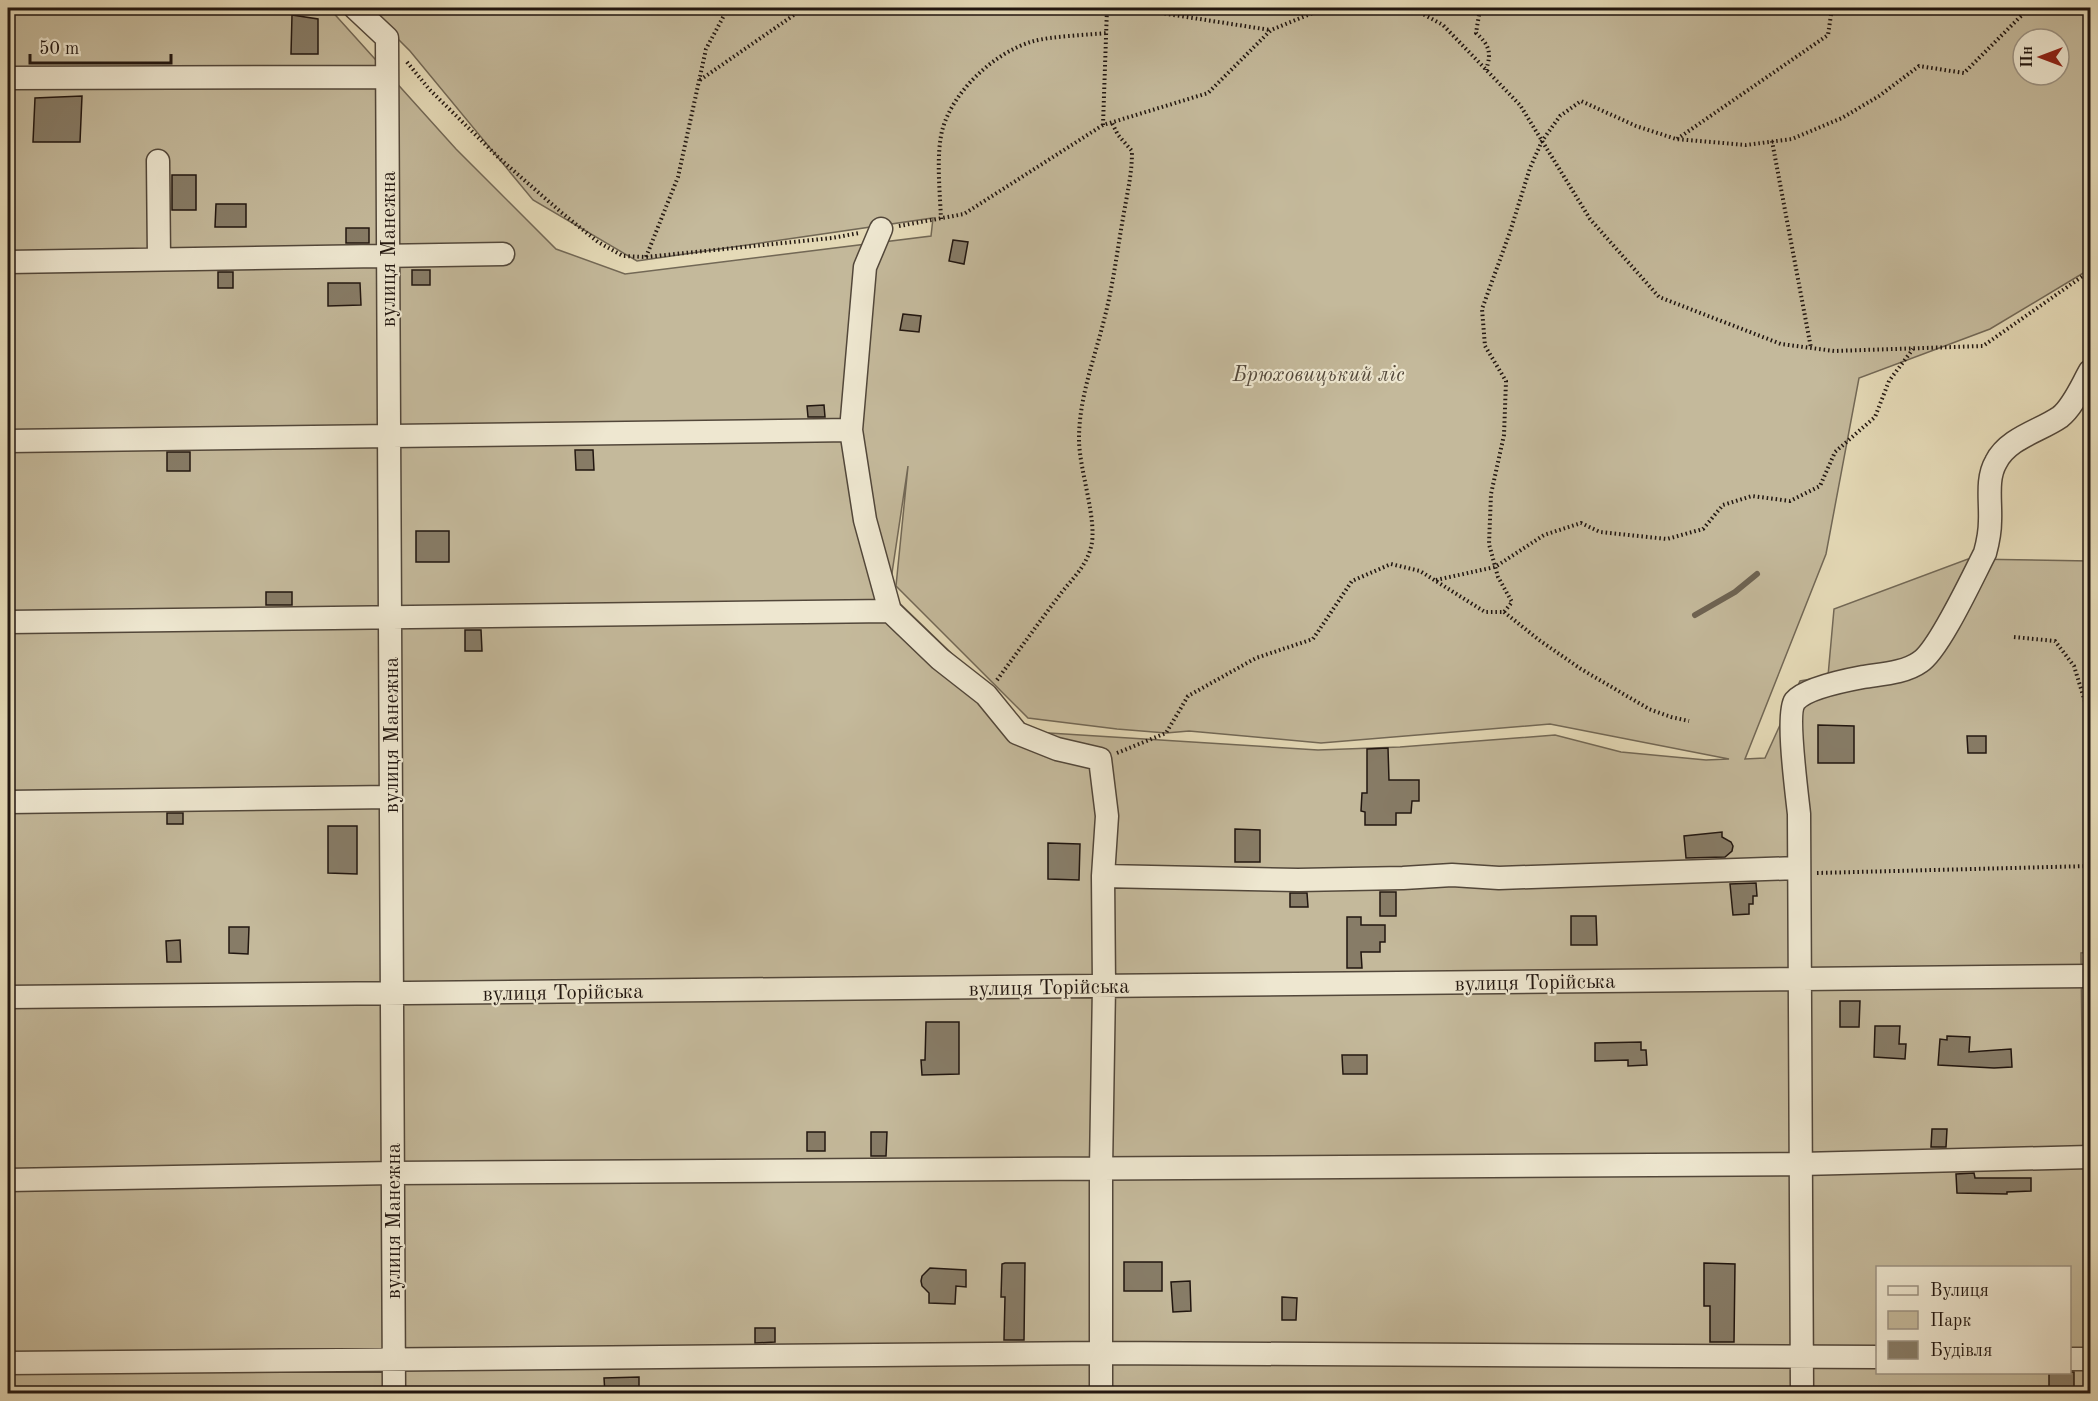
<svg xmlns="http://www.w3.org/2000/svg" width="2098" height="1401" font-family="'Old Standard TT',serif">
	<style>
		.green { fill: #c4b99b; stroke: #726856; stroke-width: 1.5; fill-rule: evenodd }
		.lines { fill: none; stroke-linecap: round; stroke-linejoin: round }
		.stream { stroke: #6e6352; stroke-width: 6 }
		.building { fill: #877c67; stroke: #211610; stroke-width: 1.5 }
		.minor-casing { stroke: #52473a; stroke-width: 25 }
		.path { stroke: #211610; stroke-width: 4; stroke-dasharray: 1.5 3; stroke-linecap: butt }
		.minor { stroke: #eee7d0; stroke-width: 22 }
		.labels { text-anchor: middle; stroke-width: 4.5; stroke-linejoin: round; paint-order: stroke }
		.street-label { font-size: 21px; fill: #211610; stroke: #eee7d0 }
		.park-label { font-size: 21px; font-style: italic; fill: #52473a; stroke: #eee7d0 }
	</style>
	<rect width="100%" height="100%" fill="#e5dab7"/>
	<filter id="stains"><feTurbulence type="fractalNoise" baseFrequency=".00333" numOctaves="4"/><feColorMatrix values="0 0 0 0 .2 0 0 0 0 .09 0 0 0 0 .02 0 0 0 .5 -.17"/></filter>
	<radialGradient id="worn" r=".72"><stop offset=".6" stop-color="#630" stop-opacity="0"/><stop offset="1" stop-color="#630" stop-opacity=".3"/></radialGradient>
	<path class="green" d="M8 8H329L456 149 556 249 625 274 931 236 933 218 637 261 533 200 410 51 367 8H2090V269L1990 329 1859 378 1826 554 1745 759 1765 758 1800 681 1828 676 1834 609 1968 559 2090 561V952L2081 953 2086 1393H8ZM2023 39H2059V75H2023ZM908 466 896 586 1028 718 1117 729 1166 733 1189 731 1321 743 1550 724 1729 759 1706 760 1621 752 1555 735 1400 747 1318 750 1033 732 889 593ZM1878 1268H2070V1372H1878Z"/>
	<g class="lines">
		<path class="stream" d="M1695 615 1735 592 1757 574"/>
	</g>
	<path class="building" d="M292 15 318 19V54H291Z
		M82 96 80 142H33L35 98Z
		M172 175H196V210H172Z
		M216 204H246V227H215Z
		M346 228H369V243H346Z
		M953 240 968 242 964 264 949 261Z
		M412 270H430V285H412Z
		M218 272H233V288H218Z
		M328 283H360L361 305 328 306Z
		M903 314 921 316 919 332 900 330Z
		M824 405 825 417H808L807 406Z
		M575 450H593L594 470H576Z
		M167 452H190V471H167Z
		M416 531H449V562H416Z
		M266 592H292V605H266Z
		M465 630H481L482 651H465Z
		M1818 725 1854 726V763H1818Z
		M1967 736H1986V753H1968Z
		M1388 748 1389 780H1419V801H1412L1411 813H1396V825H1365V812L1361 811 1362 793H1367V749Z
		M167 813H183V824H167Z
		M328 826H357V874L328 873Z
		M1235 829 1260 830V862H1235Z
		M1722 832V837L1731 842 1733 846 1732 851 1725 857 1686 858 1684 836Z
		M1048 843 1080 844 1079 880 1048 879Z
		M1756 883 1757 896H1753V904H1749V914L1733 915 1730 884Z
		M1380 892H1396V916H1380Z
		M1290 893H1307L1308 907H1290Z
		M1571 916H1596L1597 945H1571Z
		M1347 917H1361V925H1385V942H1380V952H1361L1362 968H1347Z
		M229 927H249L248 954 229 953Z
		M180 940 181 962H167L166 941Z
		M1840 1001H1860L1859 1027H1840Z
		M926 1022H959V1074L922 1075 921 1060H925Z
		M1875 1026H1900L1899 1044H1906L1905 1059 1874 1057Z
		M1947 1036 1970 1037 1969 1052 2011 1049 2012 1067 1994 1068 1938 1065 1940 1039 1947 1040Z
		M1641 1042V1050H1646L1647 1065 1628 1066V1060L1595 1061V1043Z
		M1342 1055H1367V1074H1343Z
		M1932 1129H1947L1946 1147H1931Z
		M807 1132H825V1151H807Z
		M871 1132H887L886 1156H871Z
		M1974 1173 1975 1178H2031V1191L2007 1192V1194L1957 1193 1956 1174Z
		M1124 1262H1162V1291H1124Z
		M1005 1263H1025L1024 1340H1004L1005 1297H1001L1002 1264Z
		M1704 1263 1735 1264 1734 1342H1710V1306H1704Z
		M930 1268 966 1270V1287L956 1286 955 1304 929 1303V1293L922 1286 921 1281 922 1276Z
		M1190 1281 1191 1311 1173 1312 1171 1282Z
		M1282 1297 1297 1298 1296 1320H1282Z
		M755 1328H775V1342L755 1343Z
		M2049 1372H2074V1391H2049Z
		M639 1377V1394H605L604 1378Z"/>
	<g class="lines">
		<g class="minor-casing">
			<path id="minor" d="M355 8 387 38 394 1394
				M8 78 387 77
				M158 161 159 259
				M881 229 865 267 851 430 865 520 890 611 940 659 986 695 1017 733 1057 749 1100 759 1107 816 1103 876 1104 986 1101 1169V1394
				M8 262 503 254
				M8 441 851 430
				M8 622 890 611
				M8 802 391 797
				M1103 876 1298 880 1403 878 1452 875 1499 878 1798 868
				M8 997 2090 976
				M8 1180 393 1173 1801 1164 2090 1157
				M2070 1359H2090
				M8 1363 1101 1353 1878 1357
				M1802 1394 1799 814C1797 795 1786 713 1795 701 1806 688 1847 680 1863 677 1881 674 1905 673 1920 662 1939 650 1973 576 1985 553 1988 542 1990 532 1990 521 1991 502 1986 479 1996 462 2008 438 2040 431 2060 417 2073 407 2082 385 2090 371"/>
		</g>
		<path class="path" d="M1129 8 1270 30
			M1412 8 1443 25 1520 105 1590 219 1659 297 1781 344 1834 351 1983 346 2090 271
			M407 62 429 89 499 158 562 213 598 242 623 256 646 257 832 238 859 233
			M1486 70C1492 52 1489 45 1476 33L1479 15 1490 8
			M700 80 804 8
			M1103 125 1107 8
			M1677 139 1828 35 1832 8
			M1772 141 1811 348
			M941 219C940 192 936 157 942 131 952 92 994 52 1034 41 1053 36 1086 35 1107 33
			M899 226 964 214 1103 125 1208 93 1271 30 1325 8
			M646 257 678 177 706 49 728 8
			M1436 580 1495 567 1544 535 1581 523 1600 532 1667 539 1703 529 1723 505 1752 496 1790 501 1820 486 1835 452 1875 417 1889 381 1913 349
			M1504 612 1539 640 1581 669 1649 709 1671 717 1689 721
			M2014 637 2055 641 2074 666 2090 718
			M997 680C1019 650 1040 621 1062 592 1074 577 1086 566 1091 547 1098 521 1079 470 1079 439 1079 398 1094 360 1104 320 1113 286 1117 252 1123 218 1127 194 1132 175 1132 151L1118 135 1112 123
			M1117 753 1166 733 1188 696 1256 658 1313 639 1352 581 1391 564 1420 571 1485 612H1504L1512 602 1498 577 1489 544 1491 494 1504 435 1506 381 1485 346 1482 309 1510 232 1530 168 1542 141 1560 116 1581 101 1636 126 1676 139 1746 145 1792 139 1842 118 1879 96 1919 66 1964 73 2029 8
			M1817 873 2090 866"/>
		<use href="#minor" class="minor"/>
	</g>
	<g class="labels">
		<g class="street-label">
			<text transform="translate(388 249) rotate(-90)" y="7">вулиця Манежна</text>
			<text transform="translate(391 735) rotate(-90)" y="7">вулиця Манежна</text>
			<text transform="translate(1535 982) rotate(-1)" y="7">вулиця Торійська</text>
			<text transform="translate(1049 987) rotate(-1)" y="7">вулиця Торійська</text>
			<text transform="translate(563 992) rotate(-1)" y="7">вулиця Торійська</text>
			<text transform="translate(393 1221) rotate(-90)" y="7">вулиця Манежна</text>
		</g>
		<g class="park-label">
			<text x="1319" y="381">Брюховицький ліс</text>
		</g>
	</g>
	<rect width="2098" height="1401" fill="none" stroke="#e5dab7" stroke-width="30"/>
	<rect x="9" y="9" width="2080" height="1383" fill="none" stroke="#211610" stroke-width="3"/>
	<rect x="15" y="15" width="2068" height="1371" fill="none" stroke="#211610" stroke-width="1.5"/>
	<rect x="1876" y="1266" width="195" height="108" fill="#eee7d0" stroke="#9c9383" stroke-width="1.5"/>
	<rect x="1888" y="1286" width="30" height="9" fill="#eee7d0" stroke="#9c9383" stroke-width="1.5"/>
	<text x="1930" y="1296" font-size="18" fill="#211610">Вулиця</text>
	<rect x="1888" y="1311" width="30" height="18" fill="#c4b99b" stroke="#9c9383" stroke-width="1.5"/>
	<text x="1930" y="1326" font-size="18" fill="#211610">Парк</text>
	<rect x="1888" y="1341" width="30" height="18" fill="#877c67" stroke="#9c9383" stroke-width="1.5"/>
	<text x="1930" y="1356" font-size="18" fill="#211610">Будівля</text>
	<g transform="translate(2041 57) rotate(270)"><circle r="28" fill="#eee7d0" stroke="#9c9383" stroke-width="1.5"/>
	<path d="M0-4.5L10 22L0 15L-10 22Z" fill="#8f2418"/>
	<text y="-9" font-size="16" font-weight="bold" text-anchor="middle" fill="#211610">Пн</text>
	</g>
	<path d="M30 54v9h141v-9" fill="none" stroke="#211610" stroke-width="3"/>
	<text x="39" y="54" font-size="18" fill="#211610" stroke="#eee7d0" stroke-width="4.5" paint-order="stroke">50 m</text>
	<rect width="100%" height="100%" filter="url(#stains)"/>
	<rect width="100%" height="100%" fill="url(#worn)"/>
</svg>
